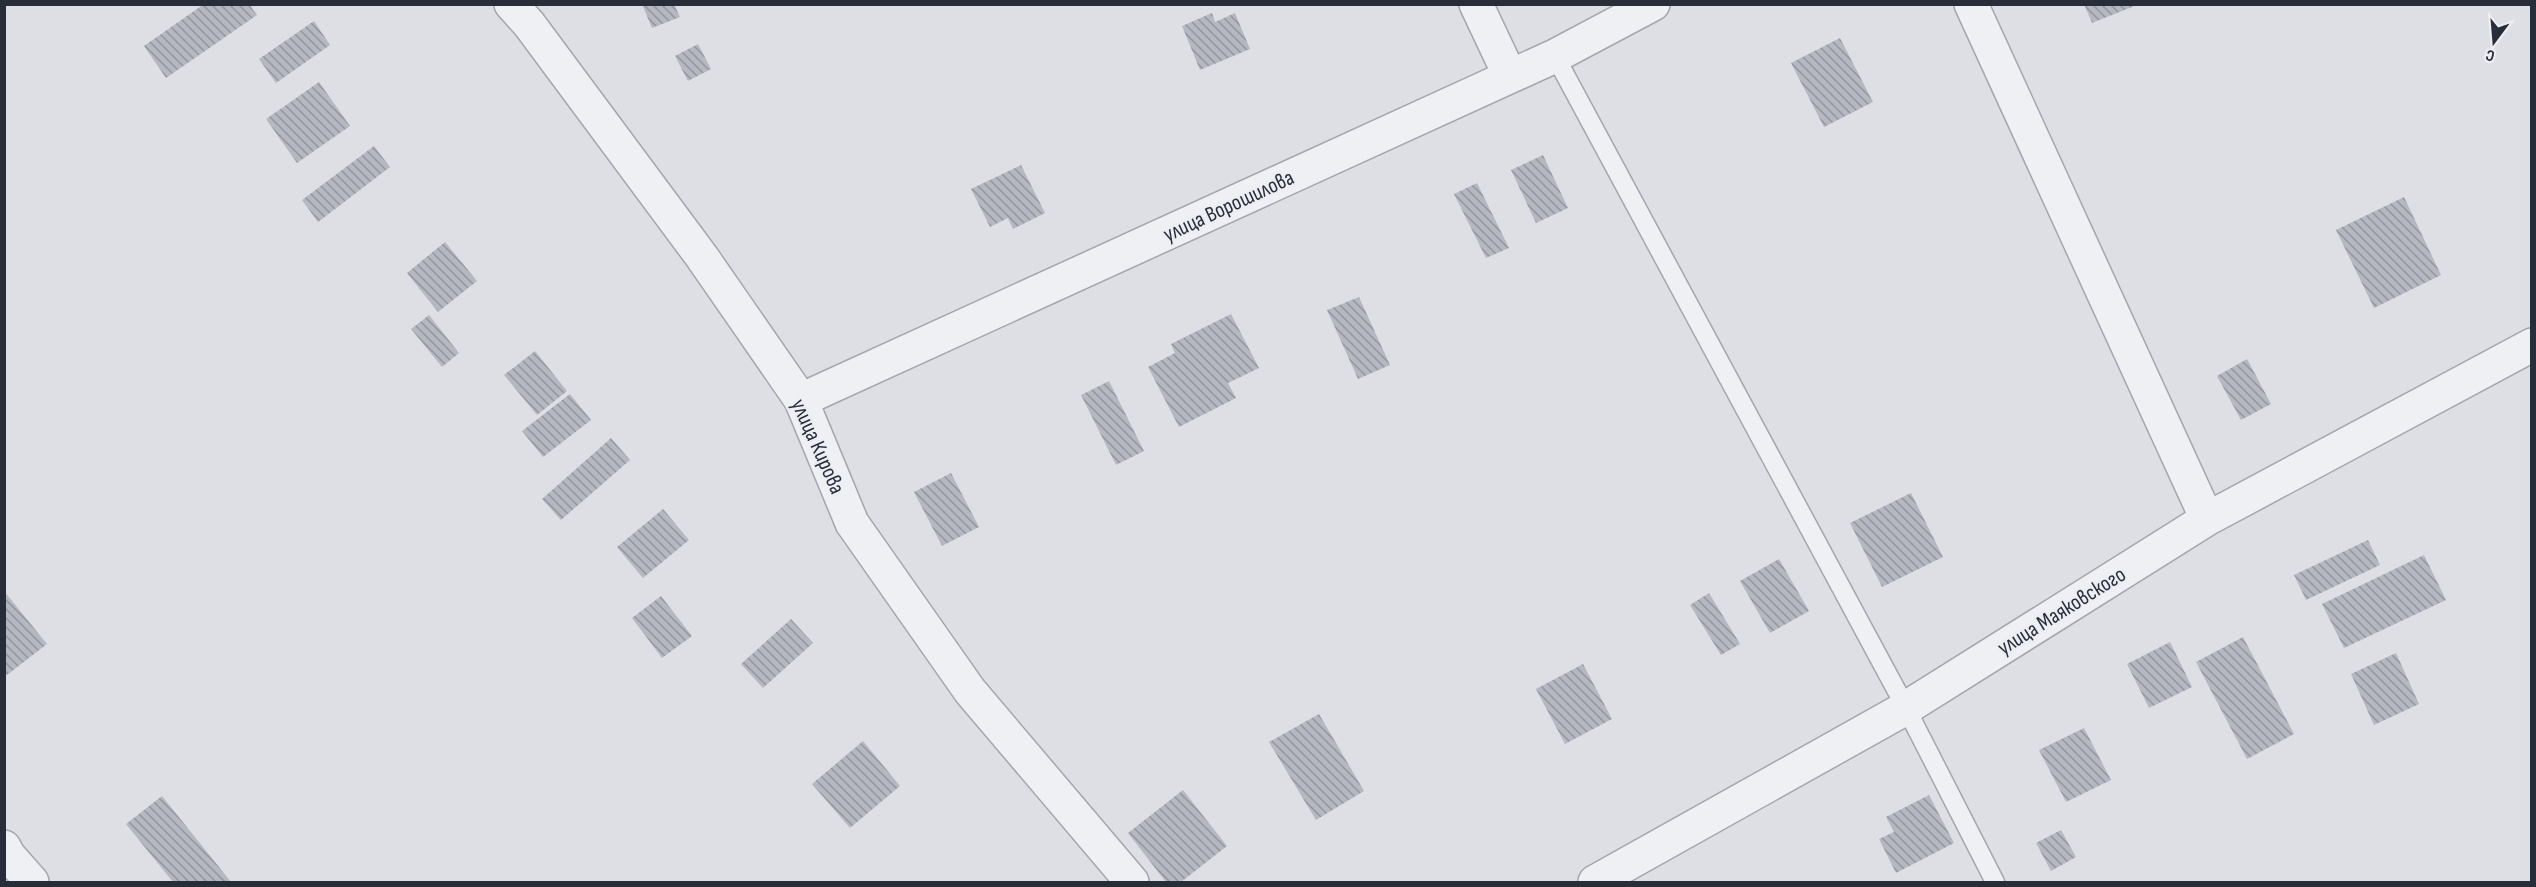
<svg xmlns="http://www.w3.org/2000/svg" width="2536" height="887" font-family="'Sofia Sans Condensed',sans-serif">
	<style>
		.building { fill: url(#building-back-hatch) }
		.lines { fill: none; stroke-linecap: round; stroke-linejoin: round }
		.lane-casing { stroke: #a3a6ae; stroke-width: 21 }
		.street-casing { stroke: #a3a6ae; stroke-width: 36 }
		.lane { stroke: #eff0f4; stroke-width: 18 }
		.street { stroke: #eff0f4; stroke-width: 33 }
		.labels { text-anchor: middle; stroke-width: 5; stroke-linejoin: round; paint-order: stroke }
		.street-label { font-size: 22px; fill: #282d3a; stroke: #eceef3 }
	</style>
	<defs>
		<pattern id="building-back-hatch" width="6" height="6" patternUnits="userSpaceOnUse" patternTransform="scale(1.5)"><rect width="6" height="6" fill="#b5b8c1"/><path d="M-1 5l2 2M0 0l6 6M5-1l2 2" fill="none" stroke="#93969e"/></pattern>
	</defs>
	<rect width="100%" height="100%" fill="#dddfe5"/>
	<path class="building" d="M204 4H249L257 15 166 78 144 46Z
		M642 4H674L680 17 652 28Z
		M2084 4H2137V5L2092 23Z
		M1212 13 1215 22 1235 13 1250 49 1200 70 1182 26Z
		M314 21 330 45 276 83 259 59Z
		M1840 38 1873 102 1824 127 1791 63Z
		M698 44 711 69 688 81 675 56Z
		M319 82 350 126 297 163 266 119Z
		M374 146 390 167 318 222 302 200Z
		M1543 155 1568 208 1536 223 1511 170Z
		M1021 165 1045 213 1013 229 1008 218 990 227 971 189Z
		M1477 183 1509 248 1486 258 1454 194Z
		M2404 197 2441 275 2374 308 2336 230Z
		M445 242 477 281 438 312 407 273Z
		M1359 297 1390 365 1358 379 1327 310Z
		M1231 314 1259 368 1228 383 1236 398 1179 427 1148 367 1175 353 1171 344Z
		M429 315 459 353 442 367 411 329Z
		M535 351 567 391 537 415 504 375Z
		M2247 359 2271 404 2241 420 2217 376Z
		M1109 381 1144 451 1116 465 1081 395Z
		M570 394 591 420 543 457 522 431Z
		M611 438 630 460 561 520 542 499Z
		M951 473 979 527 942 546 914 492Z
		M1911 493 1943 557 1882 587 1850 523Z
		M663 509 689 540 643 578 617 547Z
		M2368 540 2380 565 2306 600 2294 575Z
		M2424 555 2446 600 2344 648 2322 604Z
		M1779 559 1809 611 1770 633 1740 581Z
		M4 591 47 644 7 675 4 671Z
		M1709 593 1740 644 1721 655 1690 605Z
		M661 596 692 636 662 658 632 618Z
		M791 619 813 643 763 688 741 664Z
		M2243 637 2294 734 2247 759 2196 662Z
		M2170 642 2192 687 2149 708 2127 664Z
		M2396 653 2419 704 2374 725 2351 674Z
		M1583 664 1612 719 1565 744 1536 689Z
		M1319 714 1364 791 1316 820 1269 742Z
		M2084 728 2111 780 2066 802 2039 750Z
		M863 741 900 786 850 828 812 784Z
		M1183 790 1227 846 1181 882H1166L1128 833Z
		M1929 795 1954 843 1896 873 1879 839 1894 832 1886 817Z
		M162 796 231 882H173L126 824Z
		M2061 830 2076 857 2051 871 2036 843Z"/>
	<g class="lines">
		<g class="lane-casing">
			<path id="lane" d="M1555 56 1906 708 1995 882"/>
		</g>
		<g class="street-casing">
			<path id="street" d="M511 4 529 24 702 257 801 400 852 523 970 691 1132 882
				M1476 4 1510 76
				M1971 4 2207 519
				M801 400 1555 56 1653 4
				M4 847 9 856 32 882
				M1595 882 1906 708 2207 519 2532 345"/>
		</g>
		<use href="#lane" class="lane"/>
		<use href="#street" class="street"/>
	</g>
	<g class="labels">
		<g class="street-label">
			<text transform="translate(1228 205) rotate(-25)" y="8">улица Ворошилова</text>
			<text transform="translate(819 446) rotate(66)" y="8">улица Кирова</text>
			<text transform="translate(2061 610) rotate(-32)" y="8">улица Маяковского</text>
		</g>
	</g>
	<rect width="2536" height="887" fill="none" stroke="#282d3a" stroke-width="12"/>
	<g transform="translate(2494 42) rotate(196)" stroke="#eceef3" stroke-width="4.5" paint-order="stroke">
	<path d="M0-4.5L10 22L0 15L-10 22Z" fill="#282d3a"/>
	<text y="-9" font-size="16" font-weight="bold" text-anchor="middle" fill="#282d3a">С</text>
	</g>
</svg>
